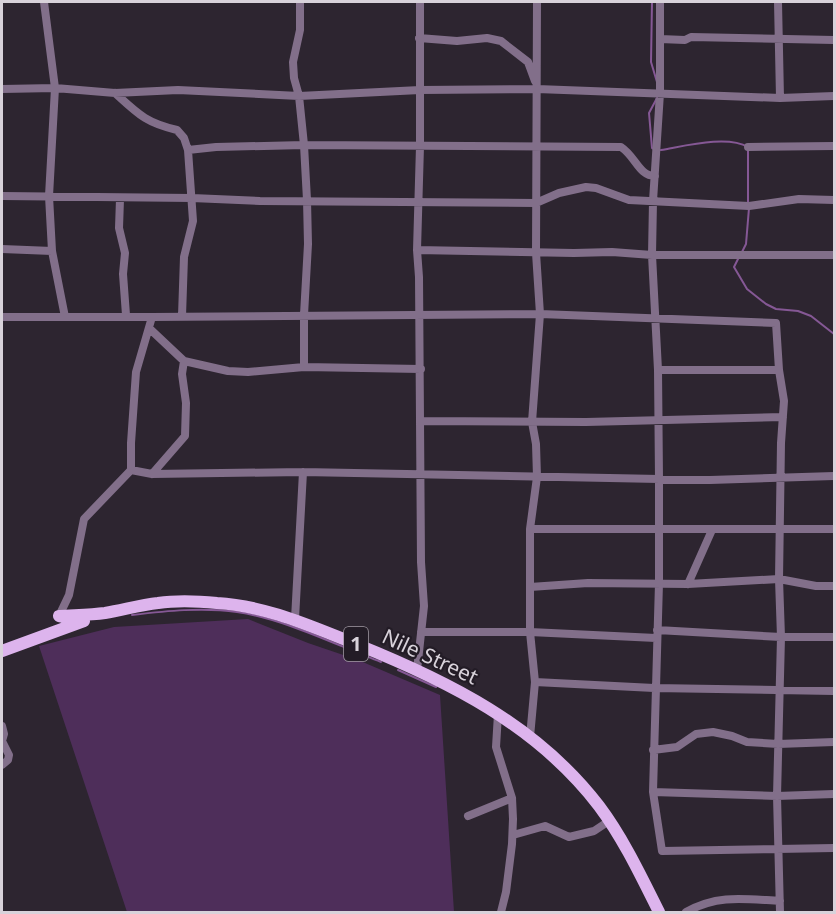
<svg xmlns="http://www.w3.org/2000/svg" width="836" height="914" font-family="'Noto Sans',sans-serif">
	<style>
		.green { fill: #4e2e5a }
		.lines { fill: none; stroke-linecap: round; stroke-linejoin: round }
		.stream { stroke: #855895; stroke-width: 2 }
		.minor { stroke: #826f8a; stroke-width: 8 }
		.primary { stroke: #ddb4ed; stroke-width: 12 }
		.labels { text-anchor: middle; stroke-width: 4.5; stroke-linejoin: round; paint-order: stroke }
		.shield { fill: #231c26; stroke: #a29ba4; stroke-width: 1.5 }
		.shield-label { font-size: 20px; font-weight: bold; fill: #d8d2da }
		.street-label { font-size: 21px; fill: #d8d2da; stroke: #231c26 }
	</style>
	<rect width="100%" height="100%" fill="#2d2530"/>
	<path class="green" d="M248 619 308 643 358 660 440 695 454 912H127L39 646 114 627Z"/>
	<g class="lines">
		<path class="stream" d="M652 2 651 62 657 82
			M654 149 652 148 649 113 657 98
			M661 150C685 146 727 135 748 147V203
			M742 252 746 244 749 208
			M739 257 734 267 747 289 766 304 776 309 798 311 811 316 834 334
			M132 615C166 611 202 607 237 612 285 619 336 645 381 662
			M398 670 436 687"/>
		<path class="minor" d="M44 2 55 88 49 196 52 251 65 317
			M300 2V30L293 62 294 78 299 96 304 145 307 200 308 244 304 315V367
			M660 2V93L653 201 652 255 658 370 659 479V583L653 792 662 851 834 848
			M419 38 457 41 487 38 501 41 528 62 535 81
			M660 39 685 40 691 37 834 40
			M2 89 55 88 115 93 178 90 299 96 420 90 537 89 780 98 778 2
			M115 93C138 114 146 123 177 130L184 138 188 150 193 221 184 257 182 316
			M780 98 834 96
			M748 147 834 146
			M188 150 216 147 304 145 621 147C636 157 639 176 655 176
			M2 196 192 198 260 201 536 203 559 193 586 187 596 188 629 200 749 206 799 199 834 200
			M120 199 119 228 125 253 123 274 126 315
			M2 249 52 251
			M417 250 574 253 612 252 652 255H834
			M2 317H152L136 372 131 443V470
			M152 317 540 314 776 323 779 370 784 401 781 443 779 579 781 637 777 796 780 912
			M150 329 184 361 228 371 248 372 304 367 421 369
			M658 370H779
			M420 421 586 422 783 417
			M152 474 185 436 186 403 182 374 184 361
			M530 529H834
			M688 584 712 530
			M530 587 588 583 688 584 779 579 816 586H834
			M59 616 69 595 84 519 131 470 152 474 303 472 710 480 834 476
			M295 619 303 472
			M657 630 781 637H834
			M421 632H530L656 638
			M417 670 424 606 421 562 419 277 417 250 420 146V2
			M535 682 654 688 834 691
			M498 714 496 747 512 798 513 819 512 844 506 892 501 912
			M2 726 4 734 2 741
			M530 737 535 682 530 632V529L537 477 536 444 532 422 540 314 536 253 537 2
			M653 750 677 747 696 734 713 732 732 736 747 742 778 744 834 742
			M2 765 8 760 9 755 2 741
			M653 792 777 796 834 794
			M468 816 512 798
			M513 835 545 826 569 837 594 831 609 821
			M686 912C718 894 745 899 780 901"/>
		<path class="primary" d="M2 651 84 621 59 616C74 615 90 615 105 613 123 610 140 605 158 603 177 600 198 601 217 603 267 606 310 626 356 644 448 681 537 725 599 806 623 838 641 876 659 912"/>
	</g>
	<g class="labels">
		<rect class="shield" x="344" y="627" width="24" height="34" rx="4.5"/>
		<g class="shield-label">
			<text x="356" y="651">1</text>
		</g>
		<g class="street-label">
			<text transform="translate(430 657) rotate(25)" y="7">Nile Street</text>
		</g>
	</g>
	<rect width="836" height="914" fill="none" stroke="#d8d2da" stroke-width="6"/>
</svg>
